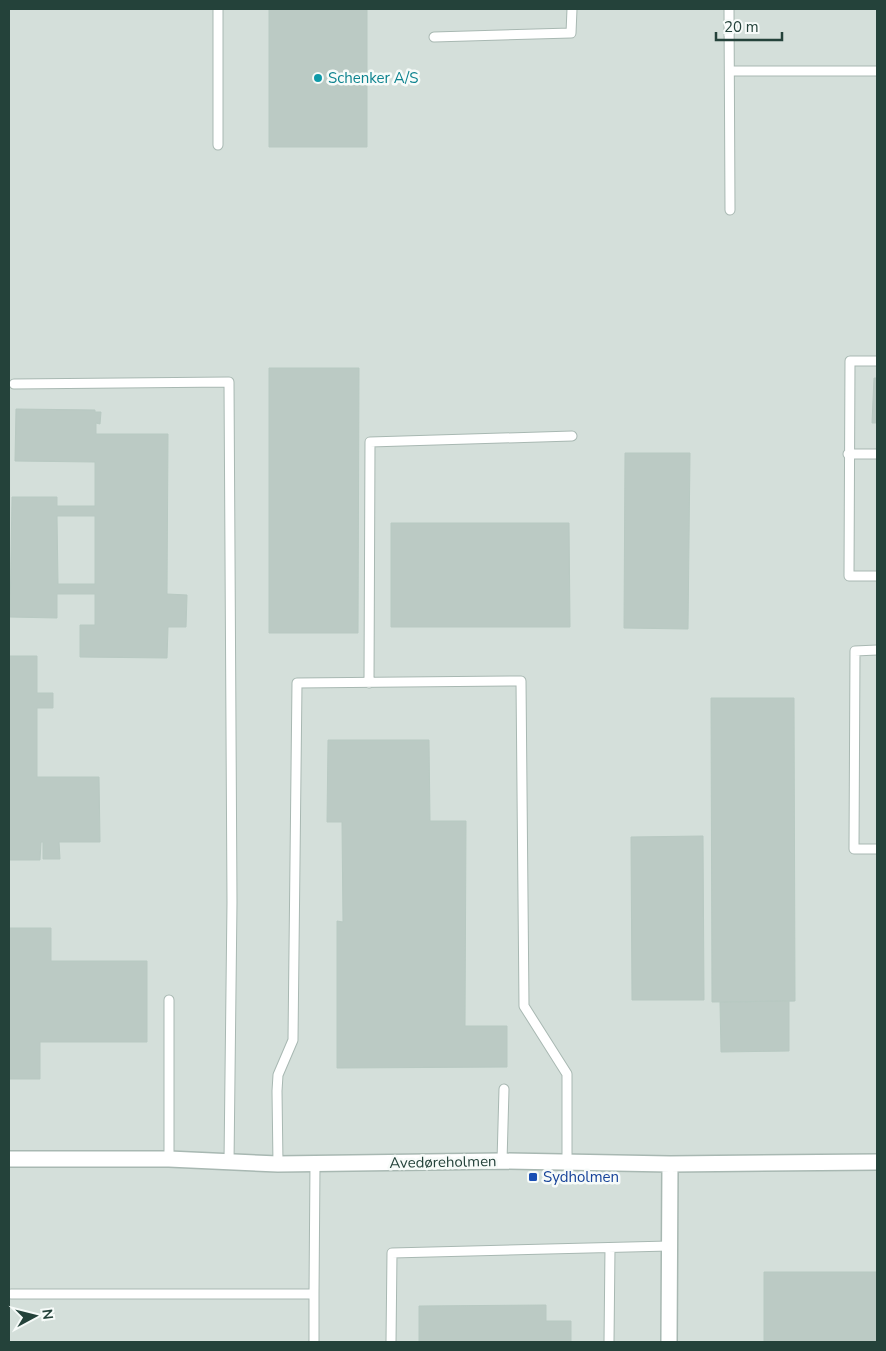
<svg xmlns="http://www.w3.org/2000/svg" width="886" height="1351" font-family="'Nunito Sans',sans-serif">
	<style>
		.built { fill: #d4dfda }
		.building { fill: #bbcac4; stroke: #b8c9c2; fill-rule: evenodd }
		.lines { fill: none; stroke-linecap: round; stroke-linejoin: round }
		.lane-casing { stroke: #a8b8b2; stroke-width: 11 }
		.street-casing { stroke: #a8b8b2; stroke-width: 18 }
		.lane { stroke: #fff; stroke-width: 9 }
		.street { stroke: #fff; stroke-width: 15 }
		.culture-dot { fill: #0f9aa8; stroke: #f7fbf9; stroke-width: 2 }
		.transit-dot { fill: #1a4fb4; stroke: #f7fbf9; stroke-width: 2 }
		.labels { text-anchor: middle; stroke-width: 5; stroke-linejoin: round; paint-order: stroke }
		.culture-label { font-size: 15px; fill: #0d838f; stroke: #f7fbf9; text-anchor: start }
		.street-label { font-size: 15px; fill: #24423a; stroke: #f7fbf9 }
		.transit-label { font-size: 15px; fill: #164399; stroke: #f7fbf9; text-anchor: start }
	</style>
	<rect width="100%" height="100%" fill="#e6efeb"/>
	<path class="built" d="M9 9H877V1342H9Z"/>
	<path class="building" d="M269 9H367V147H269Z
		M269 368H359L358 633H269Z
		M874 378H877V423H872Z
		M16 409 95 410V412H101L100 424 96 423V434H168L167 594 187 595 186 627H168L167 658 80 657V625H95V594H57V618L10 617 12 497H57V506H95V462L15 461ZM57 516H95V584H58Z
		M625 453H690L688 629 624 628Z
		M391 523H569L570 627H391Z
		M9 656H37V693H53V708H37V777H99L100 842H59L60 859H43V842H41L40 860H9Z
		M711 698H794L795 1001 712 1002Z
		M328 740H429L430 821H466L465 1026H507V1067L337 1068V921L343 922 342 822H327Z
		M703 836 704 1000H632L631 837Z
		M9 928H51V961H147V1042H40V1079H9Z
		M789 1001V1051L721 1052 720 1002Z
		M764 1272H877V1342H764Z
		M546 1305V1321H571V1342H419V1306Z"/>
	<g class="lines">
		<g class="lane-casing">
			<path id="lane" d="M218 9V145
				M729 9 730 210
				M434 37 571 33 572 9
				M730 71H877
				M877 361H850L849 576H877
				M14 384 229 382 232 902 229 1162
				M848 454H877
				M877 650 855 651 854 849H877
				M369 683 370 442 572 436
				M169 1159V1000
				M502 1161 504 1089
				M278 1164 277 1091 278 1075 293 1040 297 683 521 681 524 1006 567 1074V1162
				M11 1294H314L315 1164
				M314 1342V1294
				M391 1342 392 1253 669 1246
				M609 1342 610 1248"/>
		</g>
		<g class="street-casing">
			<path id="street" d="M9 1159H169L278 1164 502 1161 670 1164 877 1162
				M669 1342 670 1164"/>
		</g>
		<use href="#lane" class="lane"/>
		<use href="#street" class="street"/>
	</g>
	<circle class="culture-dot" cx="318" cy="78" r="5"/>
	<rect class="transit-dot" x="528" y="1172" width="10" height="10" rx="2.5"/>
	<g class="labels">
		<g class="culture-label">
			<text x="328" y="83">Schenker A/S</text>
		</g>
		<g class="street-label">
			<text transform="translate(443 1162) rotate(-1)" y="5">Avedøreholmen</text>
		</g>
		<g class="transit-label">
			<text x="543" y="1182">Sydholmen</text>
		</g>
	</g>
	<rect width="886" height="1351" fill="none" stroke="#24423a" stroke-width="20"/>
	<g transform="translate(35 1316) rotate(83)" stroke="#f7fbf9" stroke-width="4" paint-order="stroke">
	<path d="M0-4L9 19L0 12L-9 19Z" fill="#24423a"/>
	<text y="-8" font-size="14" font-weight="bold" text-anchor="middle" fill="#24423a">N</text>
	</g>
	<path d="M716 32v8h66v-8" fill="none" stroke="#24423a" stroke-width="2.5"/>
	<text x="724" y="32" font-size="15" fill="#24423a" stroke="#f7fbf9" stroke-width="4" paint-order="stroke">20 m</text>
</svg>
